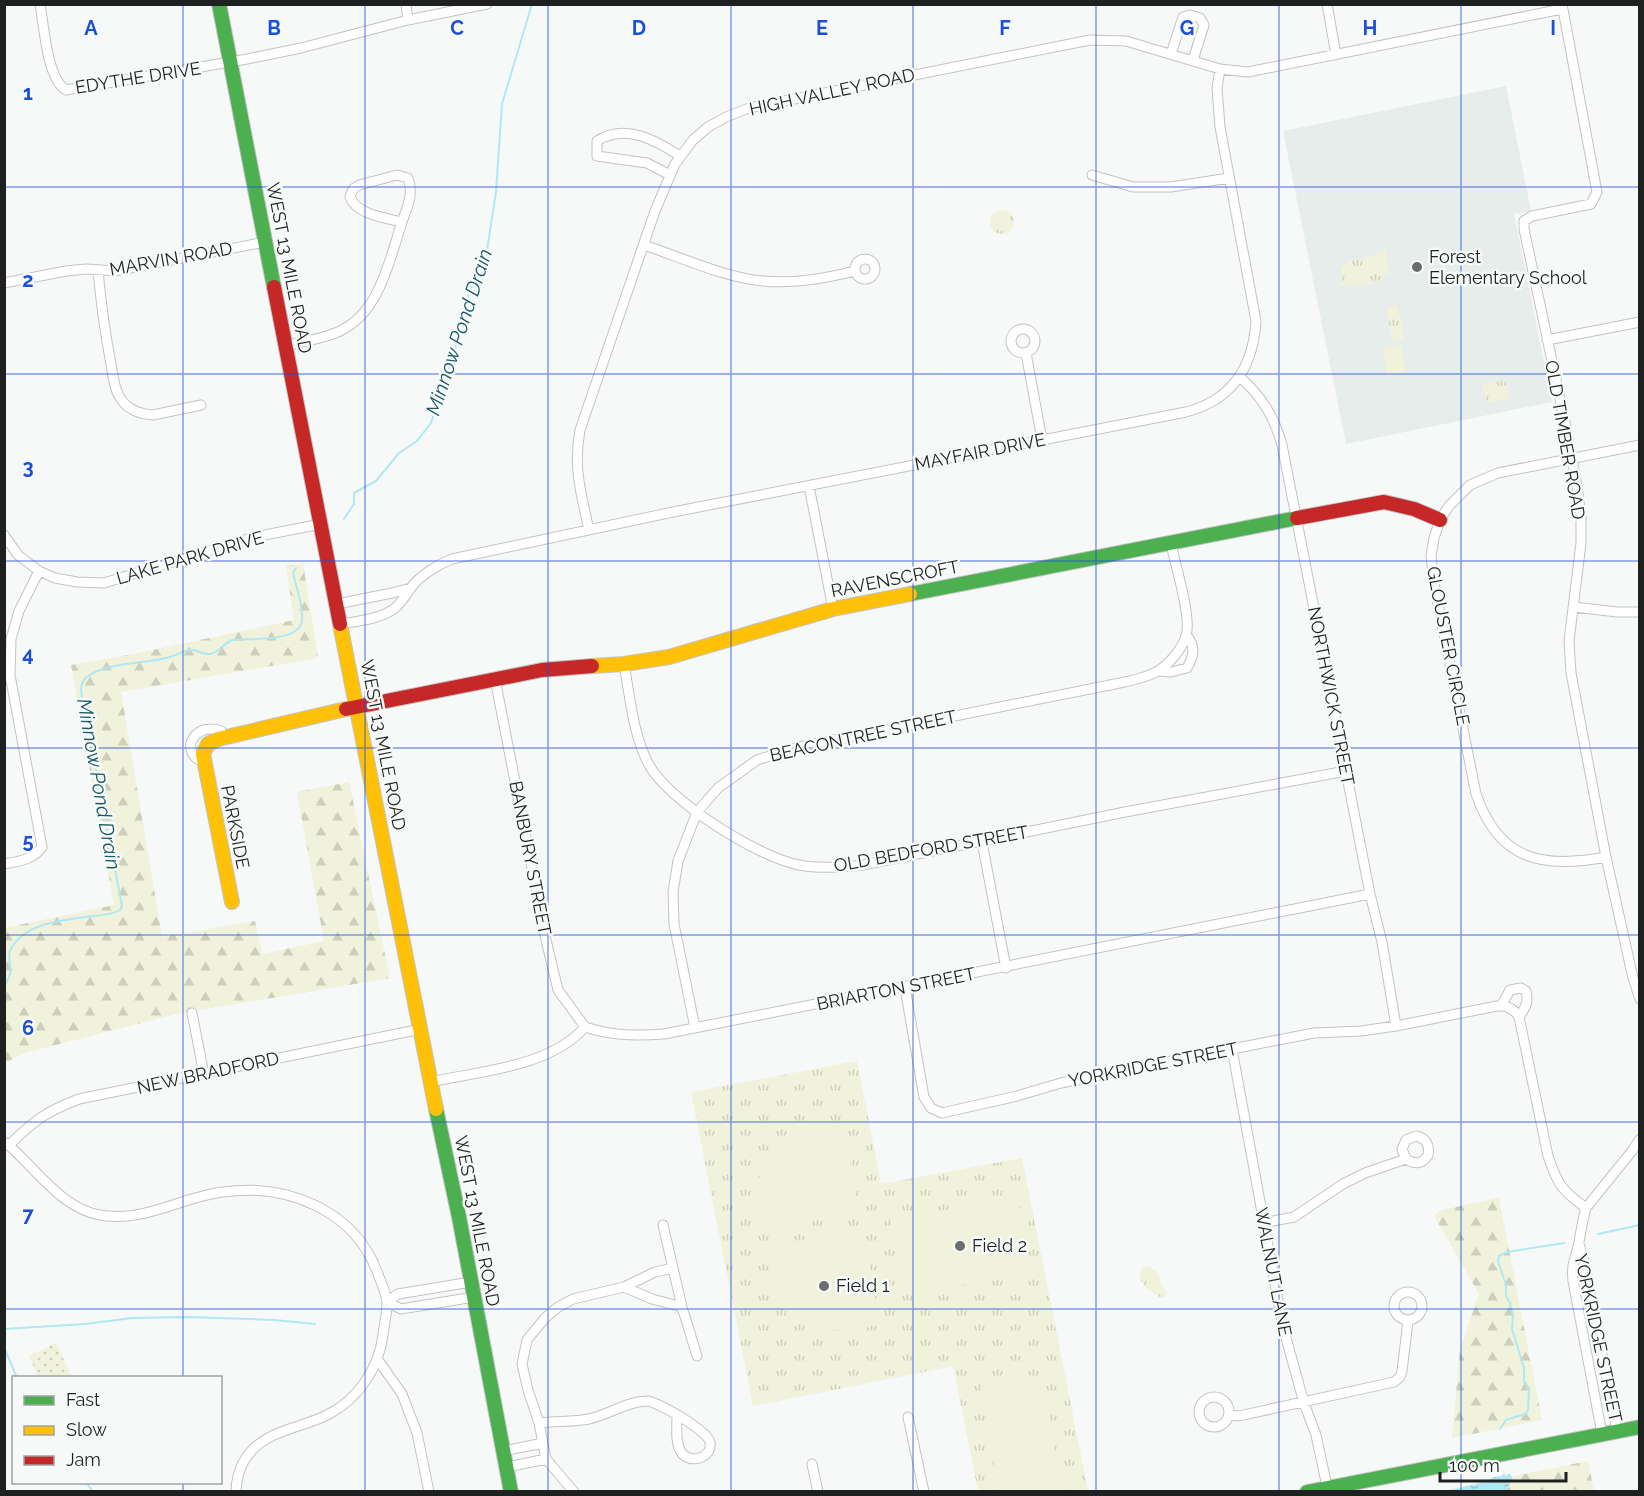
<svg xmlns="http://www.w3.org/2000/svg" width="1644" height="1496" font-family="Raleway,sans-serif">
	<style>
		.built { fill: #e6edea }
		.grass { fill: url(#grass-dots) }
		.forest { fill: url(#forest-firs) }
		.park { fill: url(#park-tufts) }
		.pitch { fill: #f0f2dc }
		.water { fill: url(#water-ripples) }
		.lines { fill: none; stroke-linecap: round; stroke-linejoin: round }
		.stream { stroke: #b0e7f4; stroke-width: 2 }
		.street-casing { stroke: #c2c4c3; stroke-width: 11 }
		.fast-casing { stroke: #c2c4c3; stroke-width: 16 }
		.slow-casing { stroke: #c2c4c3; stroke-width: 16 }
		.jam-casing { stroke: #c2c4c3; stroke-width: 16 }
		.street { stroke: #fefefe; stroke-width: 9 }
		.fast { stroke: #4caf50; stroke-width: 14 }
		.slow { stroke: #ffc107; stroke-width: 14 }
		.jam { stroke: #c62828; stroke-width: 14 }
		.grid { fill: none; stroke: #1d4ed8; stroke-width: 1.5; stroke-opacity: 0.55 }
		.poi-dot { fill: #6b6d6c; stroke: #f6faf8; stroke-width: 2 }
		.labels { text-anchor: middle; stroke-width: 5; stroke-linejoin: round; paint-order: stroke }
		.street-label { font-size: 18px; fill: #1f2120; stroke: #f6faf8 }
		.poi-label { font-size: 18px; fill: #1f2120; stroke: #f6faf8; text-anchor: start }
		.water-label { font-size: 20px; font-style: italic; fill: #195867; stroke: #f6faf8 }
		.grid-label { font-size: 20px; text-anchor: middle; font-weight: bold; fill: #1d4ed8; stroke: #f6faf8; stroke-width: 5; stroke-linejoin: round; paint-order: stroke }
	</style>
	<defs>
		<pattern id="grass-dots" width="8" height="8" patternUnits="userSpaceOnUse" patternTransform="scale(1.5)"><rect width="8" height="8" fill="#f0f2dc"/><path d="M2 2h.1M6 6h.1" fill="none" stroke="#cdcfbc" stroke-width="1.8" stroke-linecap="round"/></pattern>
		<pattern id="forest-firs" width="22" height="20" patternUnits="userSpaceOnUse" patternTransform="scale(1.5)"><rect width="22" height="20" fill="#f0f2dc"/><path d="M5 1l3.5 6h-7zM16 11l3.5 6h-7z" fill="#cdcfbc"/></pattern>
		<pattern id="park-tufts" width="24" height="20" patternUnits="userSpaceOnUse" patternTransform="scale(1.5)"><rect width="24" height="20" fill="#f0f2dc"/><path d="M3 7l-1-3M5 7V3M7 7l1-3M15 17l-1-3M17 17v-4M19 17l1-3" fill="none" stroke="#cdcfbc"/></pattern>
		<pattern id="water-ripples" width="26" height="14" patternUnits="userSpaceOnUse" patternTransform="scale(1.5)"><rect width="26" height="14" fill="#b0e7f4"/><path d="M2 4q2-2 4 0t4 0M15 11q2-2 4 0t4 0" fill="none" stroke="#97c6d1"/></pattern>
	</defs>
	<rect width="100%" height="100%" fill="#f7f9f8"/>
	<path class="built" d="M1506 86 1531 211 1514 214 1552 402 1346 444 1283 131Z"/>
	<path class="grass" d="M56 1343 72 1377H38L29 1356Z"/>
	<path class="forest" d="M303 563 318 658 121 692 162 937 255 921 262 954 324 941 297 792 349 782 390 978 176 1014 25 1053 5 1063 4 928 114 905 71 665 138 653 294 620 286 566Z
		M1499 1198 1542 1420 1452 1438 1460 1349 1479 1294 1434 1216 1441 1210Z
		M1588 1461 1594 1491 1434 1492Z"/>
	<path class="park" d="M990 222a12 12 0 1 1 24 0a12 12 0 1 1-24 0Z
		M1386 251 1388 274H1383V282H1373L1372 285H1342L1341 269 1348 261H1355Z
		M1398 306 1404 339 1393 341 1386 308Z
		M1505 380 1509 399 1486 403 1482 385Z
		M857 1061 881 1184 1022 1158 1088 1491H978L953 1366 753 1406 691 1092Z
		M1149 1266 1159 1274 1161 1285 1166 1291 1165 1296 1160 1297C1150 1292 1141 1285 1139 1274L1142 1268Z"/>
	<path class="pitch" d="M1401 344 1406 372 1387 376 1382 348Z
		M829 1125H844L857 1203 851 1214 763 1230C761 1221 757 1212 756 1203 755 1195 758 1186 759 1179 769 1141 794 1133 829 1125Z
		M1018 1198 1031 1274 902 1295 890 1219Z
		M854 1231 864 1237 880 1324C871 1326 862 1329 853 1330 825 1334 787 1319 775 1291 770 1276 768 1261 766 1246Z
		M1041 1375 1062 1489 1049 1492 999 1491 980 1387Z"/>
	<path class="water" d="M1504 1473 1506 1476 1509 1473 1512 1477 1507 1491H1447L1477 1484 1495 1477 1502 1476Z"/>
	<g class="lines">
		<path class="stream" d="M344 519 354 504V493L376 481 399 453 417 441 431 423 455 349 470 289 482 273 485 263 496 192 502 104 532 4
			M4 987C6 983 9 978 10 974 12 966 7 958 10 951 23 922 65 920 93 916 103 915 111 915 120 910L122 906 81 692C81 685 82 679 88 676 109 662 146 664 170 657 177 655 184 650 192 650 198 650 203 655 210 654 219 653 224 642 233 640 250 638 302 643 302 619 303 604 296 587 293 573L296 568
			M1598 1234 1640 1225
			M4 1329 85 1324 132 1318 188 1317 274 1320 315 1324
			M4 1347 17 1378
			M1500 1429 1506 1420 1525 1414 1528 1410 1529 1390 1524 1382V1368L1512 1329 1513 1317 1510 1303 1506 1296V1285L1498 1261 1499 1256 1507 1252 1564 1243
			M86 1482 93 1492"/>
		<g class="street-casing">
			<path id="street" d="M40 4C44 26 47 79 66 90L247 59 301 48 408 20 487 4
				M406 4 408 20
				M1327 4 1336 55
				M1562 4 1597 192 1591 204 1532 216 1524 221V229L1566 427 1577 486 1581 517V543L1569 641 1571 673 1606 857 1633 978 1640 999
				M1171 54 1183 17 1190 15 1200 18 1204 25 1193 60
				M397 175 408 178C414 193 407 208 402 222 386 218 357 215 350 197L353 189 359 185Z
				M670 175 647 163 597 156V141C626 123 655 140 680 156
				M1092 175 1133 187H1171L1229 178
				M644 245C680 257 726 278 763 281 792 284 827 278 855 271
				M855 269a10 10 0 1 1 20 0a10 10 0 1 1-20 0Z
				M98 271C101 303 105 333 111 364 113 375 114 390 121 399 128 410 140 414 153 415L201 405
				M4 283 66 271 86 269 115 271 265 242
				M1011 341a12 12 0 1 1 24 0a12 12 0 1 1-24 0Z
				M1547 340 1640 322
				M286 346C303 341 324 339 340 331 380 312 389 261 402 222
				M1026 353 1042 440
				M1240 377C1262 397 1274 416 1282 445L1370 894 1382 942 1396 1026
				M809 486 833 609
				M589 530C581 493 573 468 580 430L655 211 675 164 693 140 708 127 726 117 749 108 1090 40 1126 41 1220 69 1248 72 1562 9
				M4 535 18 555 39 571 55 578 77 582 104 583 254 537 321 524
				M337 604 392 593 411 588
				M1574 607 1617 612H1640
				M341 624C358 621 381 619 395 608 402 602 405 596 410 589 419 576 437 565 452 559L668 513 1186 412C1232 400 1253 368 1256 321L1220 127 1217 88 1220 69
				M624 664C630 697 633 735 649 765 670 802 758 857 799 865 820 869 842 867 863 865L1125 812 1346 771
				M1158 671 1171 672 1187 668C1194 656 1196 646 1186 635
				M495 679 546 940 558 990 585 1027
				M204 760 197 759C180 744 200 722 221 731L225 738
				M982 842 1006 968
				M1606 857C1543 869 1499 861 1476 794L1434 584 1431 556 1434 538 1440 520 1449 506 1470 485 1498 473 1640 445
				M4 864C20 861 33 860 42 847L10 675 11 639 19 611 39 571
				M905 988 924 1097 931 1108 942 1113 1017 1096 1061 1083 1232 1049 1314 1033 1361 1031 1396 1026 1497 1006C1507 1005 1514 1009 1519 1017L1548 1156C1558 1185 1561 1190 1586 1208 1583 1219 1581 1230 1579 1242 1576 1259 1571 1261 1573 1281L1602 1434
				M1501 1006 1510 990 1521 988 1526 991C1529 1003 1525 1008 1519 1017
				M192 1013 204 1074
				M585 1027C612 1036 637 1036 664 1034L1370 894
				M695 1028 674 924 673 892 678 861 697 812 718 788 757 760 799 747 1115 684C1129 681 1143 679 1156 672 1168 666 1182 649 1186 636 1192 618 1175 564 1171 544
				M1232 1049 1283 1327 1304 1403 1316 1435 1328 1491
				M430 1082C481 1071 550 1067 585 1027
				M4 1142C12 1147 18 1154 24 1160 46 1182 69 1210 100 1215 144 1223 181 1197 223 1192 287 1183 355 1210 378 1274 381 1283 387 1294 387 1304 387 1314 384 1325 383 1335 379 1368 358 1399 329 1414 299 1430 263 1429 244 1461 239 1470 236 1481 236 1492
				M9 1145C35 1120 45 1112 79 1099L421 1029
				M1586 1208 1632 1151 1640 1139
				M1263 1223 1294 1217 1343 1184 1365 1173 1406 1159C1415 1165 1423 1164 1428 1155 1430 1145 1426 1138 1416 1136L1406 1140 1402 1149 1406 1159
				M663 1225 682 1307 697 1356
				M1579 1244 1584 1261 1617 1431
				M471 1282 398 1294 387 1302 401 1309 474 1297
				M624 1287 652 1299 682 1307
				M1394 1306a14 14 0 1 1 28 0a14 14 0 1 1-28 0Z
				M378 1360 402 1394 417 1433 429 1492
				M1199 1412a15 15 0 1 1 30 0a15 15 0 1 1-30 0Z
				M1230 1415 1239 1416 1394 1382 1400 1377 1402 1371 1408 1321
				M908 1417 924 1492
				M539 1423C555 1421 573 1422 589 1419 608 1415 626 1402 646 1401 657 1401 708 1431 710 1442 713 1458 689 1465 681 1452 675 1443 677 1427 677 1416
				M503 1451 543 1443
				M812 1464 818 1492
				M507 1467 546 1459
				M574 1492 546 1459 539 1423 528 1390 522 1364 527 1340 545 1318 558 1307 573 1299 624 1287 655 1272 673 1268"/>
		</g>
		<g class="fast-casing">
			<path id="fast" d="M219 4 274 287
				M910 594 1297 518
				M436 1109 459 1217 511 1492
				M1307 1492 1640 1427"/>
		</g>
		<g class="slow-casing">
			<path id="slow" d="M340 624 436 1109
				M592 666 624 664 669 657 833 609 910 594
				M232 902 203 754 208 744 218 739 346 709"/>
		</g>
		<g class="jam-casing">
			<path id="jam" d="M274 287 340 624
				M1297 518 1384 502 1414 509 1440 520
				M346 709 542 670 592 666"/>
		</g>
		<use href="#street" class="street"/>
		<use href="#fast" class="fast"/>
		<use href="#slow" class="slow"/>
		<use href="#jam" class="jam"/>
	</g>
	<path class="grid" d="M183 4V1378M365 4V1492M548 4V1492M731 4V1492M913 4V1492M1096 4V1492M1279 4V1492M1461 4V1492M4 187H1640M4 374H1640M4 561H1640M4 748H1640M4 935H1640M4 1122H1640M4 1309H1640M183 1482V1492"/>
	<g class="poi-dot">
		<circle cx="1417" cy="267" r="6"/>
		<circle cx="960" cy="1246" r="6"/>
		<circle cx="824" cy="1286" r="6"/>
	</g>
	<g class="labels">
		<g class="street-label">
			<text transform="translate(138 78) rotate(-9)" y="6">EDYTHE DRIVE</text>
			<text transform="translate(832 92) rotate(-12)" y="6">HIGH VALLEY ROAD</text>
			<text transform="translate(171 259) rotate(-10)" y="6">MARVIN ROAD</text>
			<text transform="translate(289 268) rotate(79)" y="6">WEST 13 MILE ROAD</text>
			<text transform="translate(1565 440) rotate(80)" y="6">OLD TIMBER ROAD</text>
			<text transform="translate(980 452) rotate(-11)" y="6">MAYFAIR DRIVE</text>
			<text transform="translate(190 558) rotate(-16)" y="6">LAKE PARK DRIVE</text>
			<text transform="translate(895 579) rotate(-11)" y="6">RAVENSCROFT</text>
			<text transform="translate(1448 646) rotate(79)" y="6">GLOUSTER CIRCLE</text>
			<text transform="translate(1331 696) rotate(79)" y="6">NORTHWICK STREET</text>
			<text transform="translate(863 736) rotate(-12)" y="6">BEACONTREE STREET</text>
			<text transform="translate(383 745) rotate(79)" y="6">WEST 13 MILE ROAD</text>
			<text transform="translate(235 827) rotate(79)" y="6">PARKSIDE</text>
			<text transform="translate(931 849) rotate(-10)" y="6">OLD BEDFORD STREET</text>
			<text transform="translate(530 858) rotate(79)" y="6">BANBURY STREET</text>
			<text transform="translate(896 989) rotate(-11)" y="6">BRIARTON STREET</text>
			<text transform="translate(1153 1065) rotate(-11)" y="6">YORKRIDGE STREET</text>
			<text transform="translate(208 1073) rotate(-12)" y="6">NEW BRADFORD</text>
			<text transform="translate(477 1221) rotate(79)" y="6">WEST 13 MILE ROAD</text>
			<text transform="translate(1273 1272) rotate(79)" y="6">WALNUT LANE</text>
			<text transform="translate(1598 1338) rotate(78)" y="6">YORKRIDGE STREET</text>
		</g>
		<g class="poi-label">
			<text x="1429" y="263">Forest<tspan x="1429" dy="21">Elementary School</tspan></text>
			<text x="972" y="1252">Field 2</text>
			<text x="836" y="1292">Field 1</text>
		</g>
		<g class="water-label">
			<text transform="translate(459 332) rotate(-72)" y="7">Minnow Pond Drain</text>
			<text transform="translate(99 784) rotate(80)" y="7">Minnow Pond Drain</text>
		</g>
	</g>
	<g class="grid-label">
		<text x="91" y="35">A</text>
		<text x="274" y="35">B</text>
		<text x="457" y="35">C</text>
		<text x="639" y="35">D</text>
		<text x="822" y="35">E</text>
		<text x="1005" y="35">F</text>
		<text x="1187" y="35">G</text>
		<text x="1370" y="35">H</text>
		<text x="1553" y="35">I</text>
		<text x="28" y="100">1</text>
		<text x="28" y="287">2</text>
		<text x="28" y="474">3</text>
		<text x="28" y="661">4</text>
		<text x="28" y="848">5</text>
		<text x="28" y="1035">6</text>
		<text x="28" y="1222">7</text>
	</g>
	<rect width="1644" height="1496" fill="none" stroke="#1f2120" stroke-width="12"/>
	<rect x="12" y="1376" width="210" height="108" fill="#f6faf8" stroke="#a0a3a2" stroke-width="1.5"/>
	<rect x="24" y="1396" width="30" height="9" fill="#4caf50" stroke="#a0a3a2" stroke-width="1.5"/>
	<text x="66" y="1406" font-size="18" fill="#1f2120">Fast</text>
	<rect x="24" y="1426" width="30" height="9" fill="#ffc107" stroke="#a0a3a2" stroke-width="1.5"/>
	<text x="66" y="1436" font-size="18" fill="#1f2120">Slow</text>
	<rect x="24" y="1456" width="30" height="9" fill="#c62828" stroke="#a0a3a2" stroke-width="1.5"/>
	<text x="66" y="1466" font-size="18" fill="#1f2120">Jam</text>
	<path d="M1440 1472v9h126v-9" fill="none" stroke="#1f2120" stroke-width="3"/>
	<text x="1449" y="1472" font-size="18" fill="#1f2120" stroke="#f6faf8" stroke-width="4.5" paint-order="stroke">100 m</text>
</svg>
